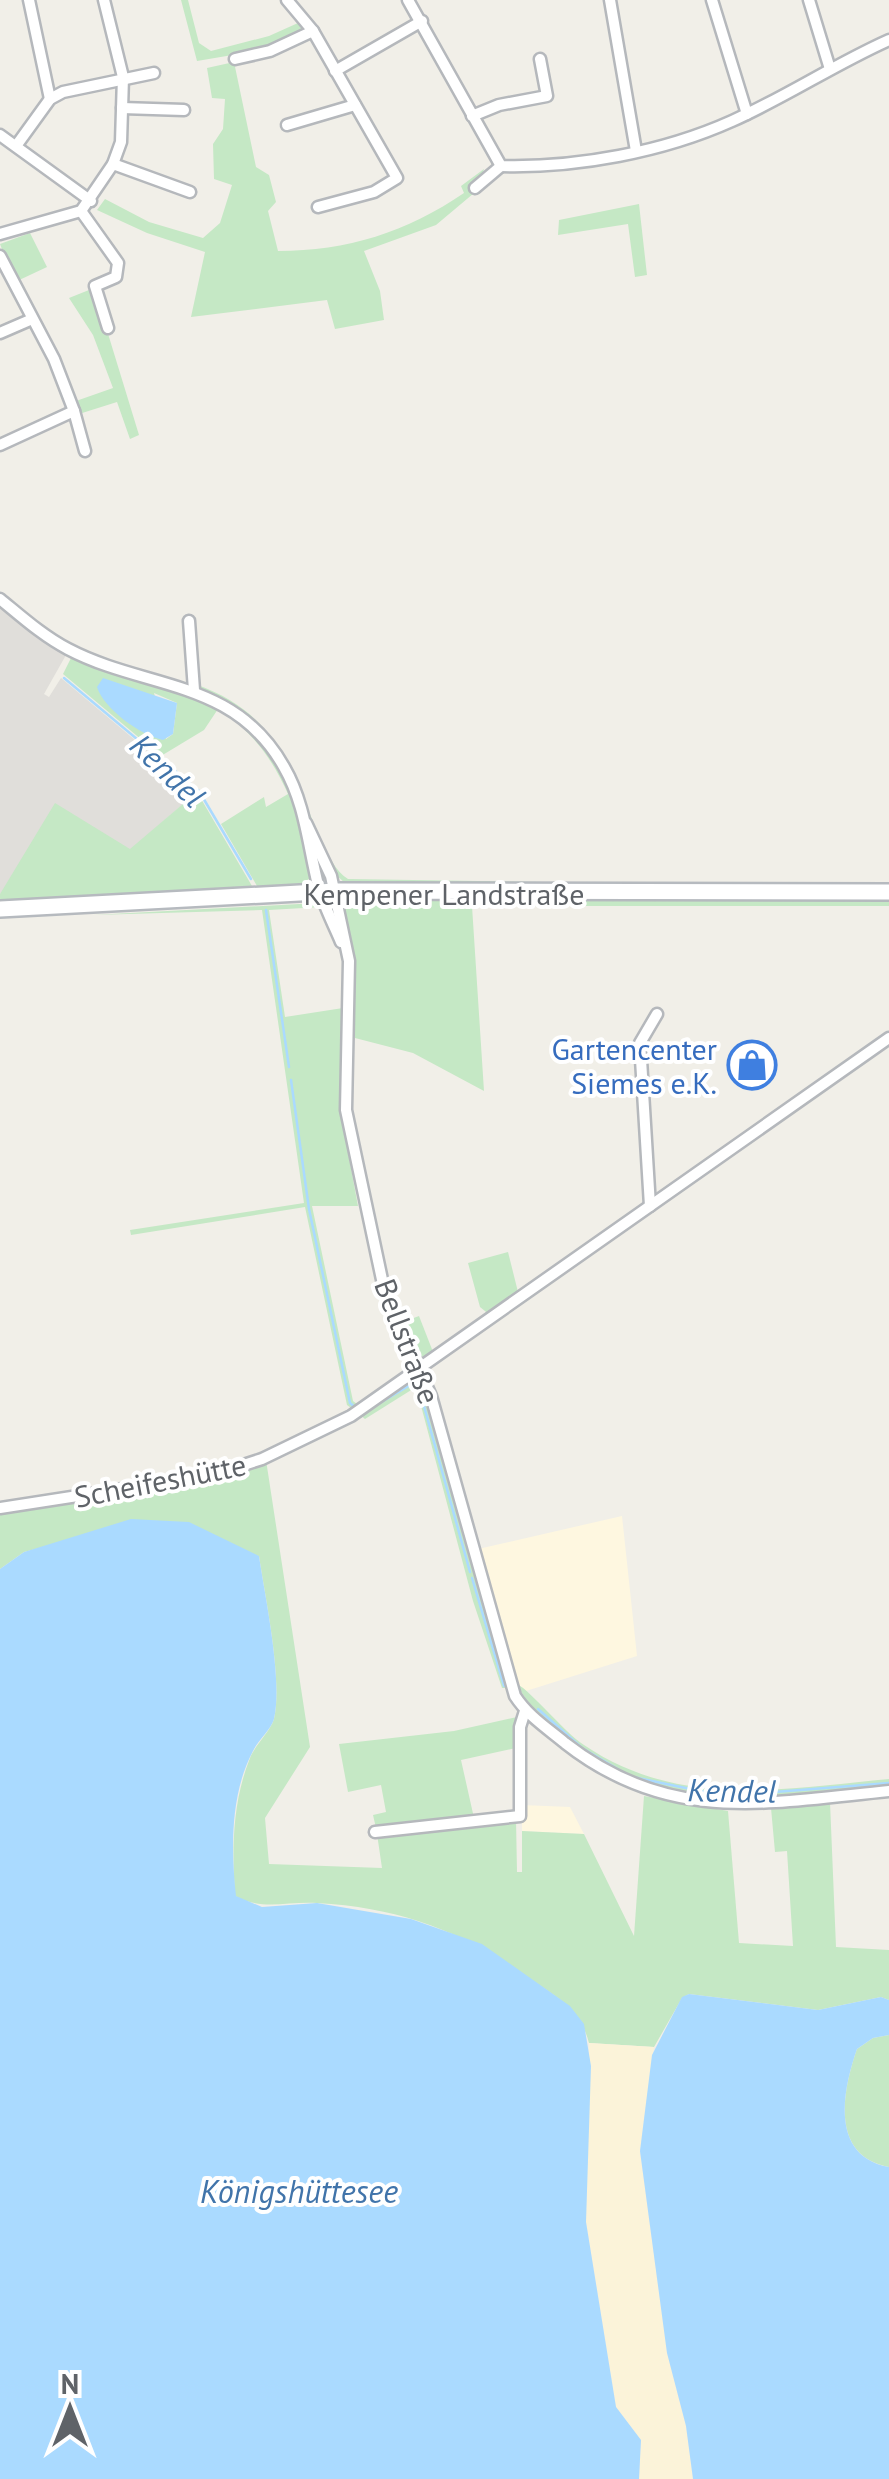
<svg xmlns="http://www.w3.org/2000/svg" width="889" height="2479" font-family="'PT Sans',sans-serif">
	<style>
		.commercial { fill: #fef7e0 }
		.industrial { fill: #e0deda }
		.green { fill: #c5e8c5; fill-rule: evenodd }
		.sand { fill: #fbf3d9 }
		.water { fill: #aadaff }
		.lines { fill: none; stroke-linecap: round; stroke-linejoin: round }
		.stream { stroke: #aadaff; stroke-width: 2.5 }
		.street-casing { stroke: #b5b8bc; stroke-width: 15 }
		.secondary-casing { stroke: #b6babf; stroke-width: 20 }
		.street { stroke: #fff; stroke-width: 10 }
		.secondary { stroke: #fff; stroke-width: 15 }
		.labels { text-anchor: middle; dominant-baseline: central; stroke-width: 8; stroke-linejoin: round; paint-order: stroke }
		.street-label { font-size: 30px; fill: #5f6368; stroke: #fff }
		.shop-label { font-size: 30px; fill: #366cbe; stroke: #fff; text-anchor: end }
		.water-label { font-size: 32px; font-style: italic; fill: #4174aa; stroke: #fff }
	</style>
	<rect width="100%" height="100%" fill="#f1efe8"/>
	<g class="commercial">
		<path d="M622,1516L637,1656L526,1691L517,1684L478,1549Z"/>
		<path d="M522,1805L570,1807L584,1834L522,1831Z"/>
	</g>
	<path class="industrial" d="M0,607L66,655L44,694L49,697L61,678L197,792L130,850L0,894Z"/>
	<g class="green">
		<path d="M181,0H188L199,43L211,51L269,36L298,23L302,30L268,49L197,61Z"/>
		<path d="M234,62L256,167L269,175L276,202L268,211L278,251C347,251 407,232 464,193L461,186L484,169L481,179L486,183L436,225L364,251L380,291L384,320L335,329L327,300L191,317L205,252L147,233L97,210L105,199L149,222L203,238L220,223L232,185L214,179L213,144L223,129L225,99L212,98L207,68Z"/>
		<path d="M639,204L647,275L635,277L628,224L558,235L559,220Z"/>
		<path d="M30,233L47,267L15,282L0,244Z"/>
		<path d="M94,288L139,435L130,439L117,402L79,414L76,401L113,388L93,335L69,298Z"/>
		<path d="M72,656C176,690 262,698 299,816C305,837 312,855 312,877L301,884L257,886L221,824L264,797L266,807L288,794C272,758 251,730 218,709L204,730L161,756L63,674ZM154,693L177,703L173,734L166,739Z"/>
		<path d="M195,684C279,714 288,768 322,841C329,856 335,871 348,879L612,883L607,888L345,883L335,874L275,744L250,718Z"/>
		<path d="M197,792L252,886L0,905V894L55,803L130,849Z"/>
		<path d="M617,883H889V888H621Z"/>
		<path d="M355,897H889V906H472L484,1091L413,1053L355,1038V975L342,906Z"/>
		<path d="M317,903L321,907L269,910L285,1017L343,1008L339,1104L358,1206H312L353,1401L361,1407L355,1411L347,1405L305,1207L131,1235L130,1230L304,1203L262,910L93,915Z"/>
		<path d="M508,1252L519,1296L491,1316L480,1307L468,1263Z"/>
		<path d="M419,1316L435,1357L423,1362L403,1322Z"/>
		<path d="M413,1379H419L506,1688H502L473,1601L416,1387L365,1419L359,1414Z"/>
		<path d="M266,1460L310,1747L265,1818L269,1864L382,1868L377,1834L516,1819L517,1872H522V1831L584,1834L634,1936L644,1796L728,1811L739,1943L793,1946L787,1851L775,1852L771,1808L830,1802L836,1947L889,1950V2000L881,1997L818,2010L689,1994L682,1998L654,2047L589,2043C581,2012 562,2000 536,1983C466,1933 404,1908 317,1903C287,1901 262,1911 235,1896C232,1850 232,1803 250,1758C255,1745 270,1732 274,1719C283,1680 265,1597 259,1556L87,1536L24,1552L0,1569V1511Z"/>
		<path d="M517,1684C531,1691 564,1732 584,1745C678,1809 782,1789 889,1779V1786C774,1797 658,1817 563,1735C545,1719 527,1706 517,1684Z"/>
		<path d="M517,1717L516,1748L461,1760L474,1818L376,1828L373,1815L386,1812L381,1785L348,1792L339,1744L454,1731Z"/>
		<path d="M889,2035V2167C830,2156 842,2092 857,2049L873,2038Z"/>
	</g>
	<path class="sand" d="M589,2043L654,2047L640,2151L667,2352L686,2426L693,2479H639L641,2440L616,2407L586,2222Z"/>
	<g class="water">
		<path d="M103,678L177,703L173,734L163,740C140,735 104,709 97,687Z"/>
		<path d="M131,1519L189,1522L259,1556C265,1597 283,1680 274,1719C271,1730 258,1740 253,1751C230,1794 231,1850 236,1896L262,1907L317,1903L411,1919L482,1944L570,2006L584,2024L591,2066L586,2222L616,2407L641,2440L639,2479H0V1569L24,1552Z"/>
		<path d="M689,1994L818,2010L881,1997L889,2000V2035L873,2038L857,2049C842,2092 830,2156 889,2167V2479H693L686,2426L667,2353L640,2151L652,2055L682,1997Z"/>
	</g>
	<g class="lines">
		<g class="stream">
			<path d="M64,678L199,791L251,879"/>
			<path d="M266,910L289,1067"/>
			<path d="M291,1080L309,1209L350,1403L356,1408"/>
			<path d="M363,1413L417,1381L470,1572"/>
			<path d="M472,1578L504,1686"/>
			<path d="M538,1709L582,1748L626,1774"/>
			<path d="M633,1777L724,1796L889,1783"/>
		</g>
		<g class="street-casing">
			<g id="street">
				<path d="M29,0L50,99"/>
				<path d="M287,0L313,31L397,178L374,192L318,207"/>
				<path d="M408,0L501,166C577,168 663,152 732,121C786,97 835,64 889,40"/>
				<path d="M610,0L636,151"/>
				<path d="M712,0L747,114"/>
				<path d="M809,0L830,69"/>
				<path d="M235,59L270,51L313,31"/>
				<path d="M335,71L422,21"/>
				<path d="M122,108L184,110"/>
				<path d="M472,116L499,105L547,96L540,59"/>
				<path d="M287,125L355,105"/>
				<path d="M0,135L91,201"/>
				<path d="M16,146L50,99L63,92L154,73"/>
				<path d="M113,164L190,192"/>
				<path d="M475,188L501,166"/>
				<path d="M81,211L118,263L116,277L95,286L108,328"/>
				<path d="M0,234L81,211L113,164L121,142L123,77L104,0"/>
				<path d="M0,256L54,359L74,411"/>
				<path d="M0,333L30,320"/>
				<path d="M0,445L74,411L85,451"/>
				<path d="M0,599C22,617 43,636 68,649C146,690 234,678 284,767C305,803 308,845 318,885C323,904 333,923 341,942"/>
				<path d="M189,621L194,690"/>
				<path d="M306,823L331,876L349,961L346,1110L384,1289L431,1396L515,1696C528,1716 547,1728 565,1743C669,1825 768,1803 889,1791"/>
				<path d="M650,1206L640,1043L657,1014"/>
				<path d="M0,1508L213,1475L262,1459L351,1416L889,1038"/>
				<path d="M375,1832L520,1816V1727L525,1711"/>
			</g>
		</g>
		<g class="secondary-casing">
			<path id="secondary" d="M0,909L336,891L889,892"/>
		</g>
		<use href="#street" class="street"/>
		<use href="#secondary" class="secondary"/>
	</g>
	<defs>
		<g id="shop-ring" transform="scale(2.5)"><circle r="9.5" fill="#fff" stroke="#3f7fe0" stroke-width="1.5"/><path d="M-5-2.5h2.3a2.7 3.5 0 0 1 5.4 0H5L5.5 6h-11ZM-1.5-2.5h3a1.5 2.3 0 0 0-3 0Z" fill="#3f7fe0"/></g>
	</defs>
	<g fill-rule="evenodd">
		<use href="#shop-ring" x="752" y="1065"/>
	</g>
	<g class="labels">
		<g class="street-label">
			<text x="444" y="893">Kempener Landstraße</text>
			<text transform="translate(408 1341) rotate(69)">Bellstraße</text>
			<text transform="translate(160 1480) rotate(-11)">Scheifeshütte</text>
		</g>
		<g class="shop-label">
			<text x="717" y="1048">Gartencenter<tspan x="717" dy="34">Siemes e.K.</tspan></text>
		</g>
		<g class="water-label">
			<text transform="translate(168 770) rotate(44)">Kendel</text>
			<text transform="translate(732 1790) rotate(1)">Kendel</text>
			<text x="299" y="2191">Königshüttesee</text>
		</g>
	</g>
	<g transform="translate(70 2409)" stroke="#ffffff" stroke-width="8" paint-order="stroke">
	<path d="M0-8L18 38L0 25L-18 38Z" fill="#5f6368"/>
	<text y="-15" font-size="28" font-weight="bold" text-anchor="middle" fill="#5f6368">N</text>
	</g>
</svg>
